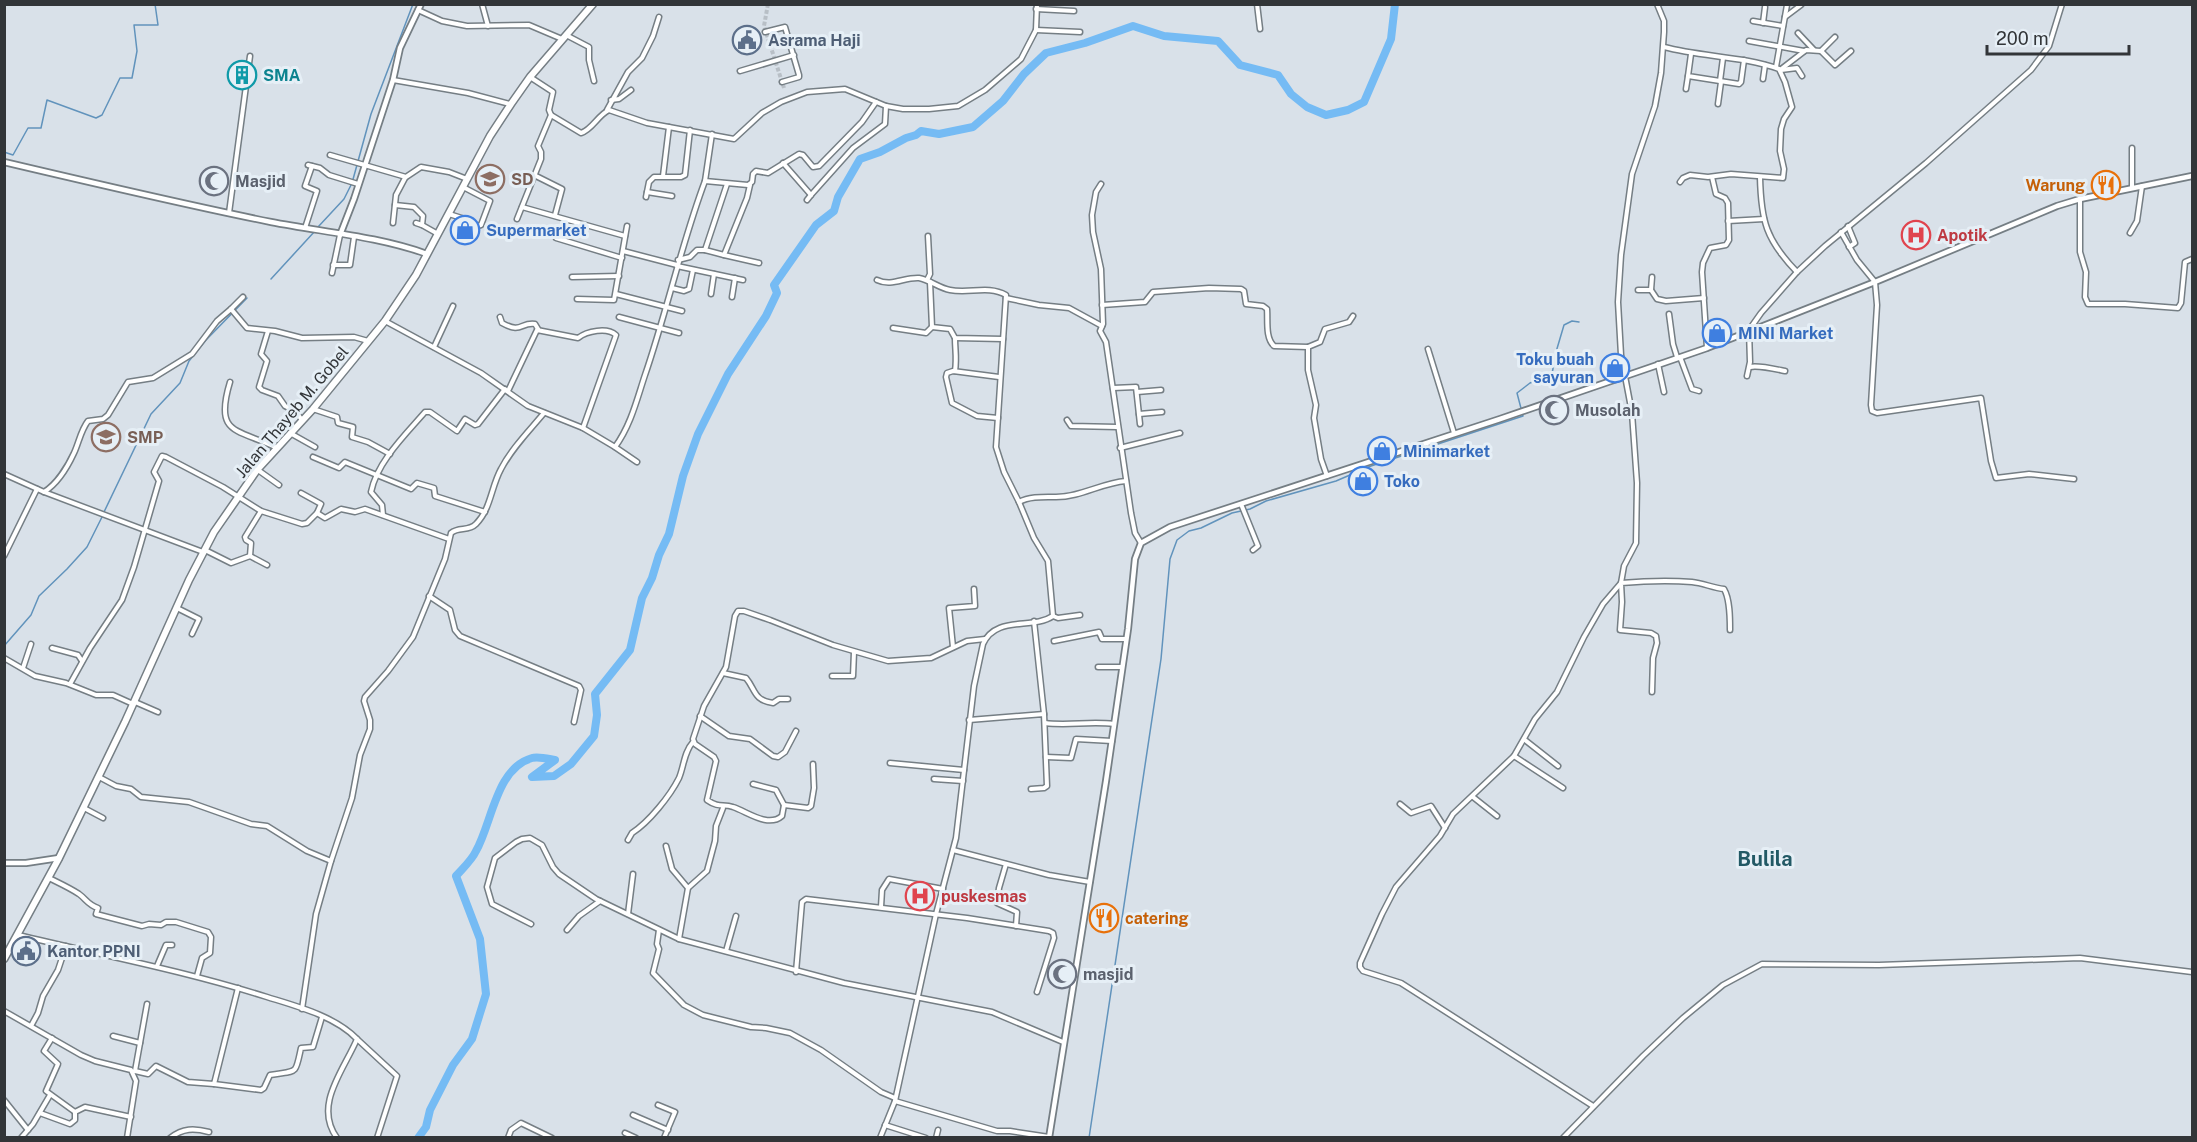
<svg xmlns="http://www.w3.org/2000/svg" width="2197" height="1142" font-family="'Public Sans',sans-serif">
	<style>
		.lines { fill: none; stroke-linecap: round; stroke-linejoin: round }
		.stream { stroke: #6193bc; stroke-width: 1.5 }
		.river { stroke: #75bbf4; stroke-width: 8 }
		.minor-tunnel { stroke: #b8bfc6; stroke-width: 4; stroke-dasharray: 4 2; stroke-linecap: butt }
		.minor-casing { stroke: #757e84; stroke-width: 7 }
		.tertiary-casing { stroke: #757e84; stroke-width: 8 }
		.primary-casing { stroke: #757e84; stroke-width: 9 }
		.minor { stroke: #fff; stroke-width: 4 }
		.tertiary { stroke: #fff; stroke-width: 4.5 }
		.primary { stroke: #fff; stroke-width: 6 }
		.labels { text-anchor: middle; dominant-baseline: central; stroke-width: 6; stroke-linejoin: round; paint-order: stroke }
		.service-label { font-size: 16px; font-weight: bold; fill: #4e5e75; stroke: #e6eff6; text-anchor: start }
		.culture-label { font-size: 16px; font-weight: bold; fill: #0d838f; stroke: #e6eff6; text-anchor: start }
		.education-label { font-size: 16px; font-weight: bold; fill: #785e54; stroke: #e6eff6; text-anchor: start }
		.worship-label { font-size: 16px; font-weight: bold; fill: #5b616d; stroke: #e6eff6; text-anchor: start }
		.food-label { font-size: 16px; font-weight: bold; fill: #c56008; stroke: #e6eff6; text-anchor: end }
		.shop-label { font-size: 16px; font-weight: bold; fill: #366cbe; stroke: #e6eff6; text-anchor: start }
		.health-label { font-size: 16px; font-weight: bold; fill: #be3a42; stroke: #e6eff6; text-anchor: start }
		.street-label { font-size: 16px; fill: #323538; stroke: #e6eff6 }
		.quarter-label { font-size: 20px; font-weight: bold; fill: #225965; stroke: #e6eff6 }
	</style>
	<rect width="100%" height="100%" fill="#d9e1e9"/>
	<g class="lines">
		<g class="stream">
			<path d="M4,152L13,155L28,128H41L47,100L96,118L102,115L120,78H132L137,51L134,25H158L155,4"/>
			<path d="M318,227L344,199L352,183L371,114L413,4"/>
			<path d="M271,279L315,231"/>
			<path d="M104,512L151,414L180,383L189,361L206,340L247,298"/>
			<path d="M4,646L31,615L39,596L67,569L87,547L102,517"/>
			<path d="M1089,1138L1161,659L1170,559L1177,540L1189,531L1201,528L1232,513L1250,509L1266,501L1336,481L1371,466L1523,416L1517,393L1530,383L1552,374L1556,352L1564,325L1572,321L1579,322"/>
		</g>
		<path class="river" d="M418,1138L426,1127L430,1110L453,1065L472,1039L486,994L480,939L456,876C463,868 472,860 476,851C492,823 496,768 532,758C538,756 549,759 555,760L532,777L554,776L571,764L594,736L597,715L595,694L630,650L642,598L652,578L659,555L669,534L683,476L698,434L728,374L766,316L777,293L774,285L816,225L834,211L838,197L860,159L880,152L906,138L916,135L921,131L939,134L973,127L1003,101L1024,74L1046,53L1085,43L1133,26L1164,36L1218,41L1240,65L1278,75L1291,94L1307,107L1326,115L1348,110L1364,102L1391,39L1395,4"/>
		<path class="minor-tunnel" d="M768,4L764,26L784,88"/>
		<g class="minor-casing">
			<g id="minor">
				<path d="M482,4L488,26"/>
				<path d="M1257,4L1260,29"/>
				<path d="M1036,9L1074,11"/>
				<path d="M418,10L442,21L467,26L529,25L562,39"/>
				<path d="M1785,17L1801,5"/>
				<path d="M1753,21L1783,26"/>
				<path d="M1763,23L1765,7"/>
				<path d="M1036,30L1080,32"/>
				<path d="M765,32L785,27L799,75V77L782,82"/>
				<path d="M1798,33L1814,50"/>
				<path d="M566,35L589,47V60L594,81"/>
				<path d="M1749,41L1804,51"/>
				<path d="M1664,47C1702,57 1742,56 1779,69L1785,82L1792,107L1784,119L1781,129L1780,151L1784,169L1783,178L1731,174L1708,177L1690,175L1683,178L1680,182"/>
				<path d="M1821,51L1835,37"/>
				<path d="M1691,54L1688,76L1739,84L1741,82L1744,60"/>
				<path d="M1776,67L1787,5"/>
				<path d="M1780,70L1806,50L1821,51L1835,65L1851,51"/>
				<path d="M1781,70L1797,68L1802,76"/>
				<path d="M740,71L794,55"/>
				<path d="M530,77L553,92L549,110L551,115"/>
				<path d="M1763,79L1765,65"/>
				<path d="M393,80L468,93L510,104"/>
				<path d="M1720,81L1723,58"/>
				<path d="M1686,89L1688,76"/>
				<path d="M611,100L619,99L631,90"/>
				<path d="M1718,104L1721,82"/>
				<path d="M607,110L628,72L642,58L653,36L659,17"/>
				<path d="M330,155L406,177L421,167L449,172L467,179"/>
				<path d="M783,163L811,195L853,148L885,124L886,106"/>
				<path d="M308,165L320,168L329,175L358,184"/>
				<path d="M534,175L562,189L555,215"/>
				<path d="M663,176L669,127"/>
				<path d="M1760,177C1761,221 1766,240 1797,272"/>
				<path d="M705,181L712,134"/>
				<path d="M1101,184L1096,192L1092,215L1093,232L1101,269L1103,324L1100,331L1106,342L1131,513L1135,533L1141,543"/>
				<path d="M750,185L747,198L724,255L759,263"/>
				<path d="M2132,188V148"/>
				<path d="M647,192L672,196"/>
				<path d="M646,197L649,182L654,177H681L685,175L690,130"/>
				<path d="M2080,199V252L2086,272L2085,297L2088,304H2125L2178,308L2181,303L2185,262L2192,259"/>
				<path d="M807,200L811,195"/>
				<path d="M395,205L414,207L423,216L422,225L438,234"/>
				<path d="M522,207L625,236"/>
				<path d="M229,213L250,56"/>
				<path d="M449,214L468,220L477,226L481,225L490,201L463,187"/>
				<path d="M517,219L541,159V152L538,146L551,115L581,133C592,130 598,115 609,110L647,123L734,139L762,113L781,102L807,92L845,89L886,106L903,109H929L958,106L985,90L1021,59L1036,30L1037,4"/>
				<path d="M1728,221L1764,219"/>
				<path d="M393,223L396,195L405,178"/>
				<path d="M416,223L422,225"/>
				<path d="M1848,226L1855,243L1849,247"/>
				<path d="M305,228L317,191L305,186L312,166"/>
				<path d="M1841,232L1857,260L1875,282L1877,305L1871,405L1872,411L1877,413L1981,398L1991,461L1996,478L2029,474L2074,479"/>
				<path d="M2130,233L2137,221L2142,186"/>
				<path d="M556,238L622,258"/>
				<path d="M623,251L677,265"/>
				<path d="M724,255L705,250L727,184"/>
				<path d="M678,260L690,257L697,250H705"/>
				<path d="M333,265H350L354,237"/>
				<path d="M677,266L743,280"/>
				<path d="M332,273L340,235"/>
				<path d="M572,277L619,276"/>
				<path d="M1652,277L1651,290L1657,299L1666,301L1704,298"/>
				<path d="M877,280C892,287 904,277 919,278C930,280 939,288 950,290C969,294 988,285 1006,295L996,447L1004,472L1019,502L1034,538L1048,561L1053,616"/>
				<path d="M927,280L930,274L928,236"/>
				<path d="M930,282L932,327L950,329L955,338L1003,339"/>
				<path d="M672,288L684,291L689,289L693,270"/>
				<path d="M1638,290H1651"/>
				<path d="M616,294L682,311"/>
				<path d="M711,294L714,274"/>
				<path d="M732,297L735,278"/>
				<path d="M1006,298L1039,305L1069,308L1102,326"/>
				<path d="M577,299L614,300L627,226"/>
				<path d="M1102,305L1145,302L1153,292L1209,288L1241,289L1244,291L1246,304L1263,306L1267,309C1268,320 1265,338 1274,346L1308,347"/>
				<path d="M231,309L243,297"/>
				<path d="M1669,314L1673,344L1677,357"/>
				<path d="M500,317L502,323C522,334 520,322 535,324L538,329"/>
				<path d="M619,317L679,333"/>
				<path d="M385,321L481,373L528,406L583,428L615,447L637,462"/>
				<path d="M893,328L926,333L932,327"/>
				<path d="M268,331L261,354L267,361L259,387L262,390L278,396L285,406L295,411L302,420"/>
				<path d="M955,338C955,350 957,358 955,371"/>
				<path d="M434,347L453,306"/>
				<path d="M1707,348L1702,272L1703,263L1710,248L1726,245L1729,240L1728,203L1725,198L1716,194L1712,177"/>
				<path d="M1428,349L1454,433"/>
				<path d="M1680,357L1692,389L1699,391"/>
				<path d="M1658,364L1664,392"/>
				<path d="M1750,367C1758,365 1775,369 1785,371"/>
				<path d="M1747,376L1750,362L1749,330L1761,313L1797,272L1825,246L1926,163L2031,70L2049,46L2062,4"/>
				<path d="M230,382C214,435 236,428 277,448"/>
				<path d="M1113,388L1136,387L1140,424"/>
				<path d="M508,391L537,330L578,338C587,331 607,327 616,335L615,338L583,428"/>
				<path d="M1137,392L1161,390"/>
				<path d="M313,409L337,417L338,423L353,427L352,437L368,442L390,454"/>
				<path d="M1139,414L1162,412"/>
				<path d="M998,418L977,416L952,403L946,377L947,373L953,371L999,377"/>
				<path d="M1067,420L1071,426L1117,427"/>
				<path d="M290,433L315,447"/>
				<path d="M615,447C631,425 637,399 645,375C667,311 681,245 705,181L748,185L752,182L753,174L756,171L768,173L799,154L803,155L813,167L819,166L862,122L876,102"/>
				<path d="M1120,448L1180,433"/>
				<path d="M313,457L339,468L345,462L411,489L417,483L434,488L435,496L485,512"/>
				<path d="M258,470L279,485"/>
				<path d="M4,474L44,492L203,552"/>
				<path d="M1327,476L1321,459L1314,418L1316,405L1308,370V347L1320,342L1325,329L1349,322L1353,316"/>
				<path d="M44,492C57,484 68,466 74,453C79,442 81,430 88,421L103,419L108,415L128,382L153,378L192,354L217,321L231,309L247,328L275,331L302,338L354,337L368,341"/>
				<path d="M301,493L321,504L317,513"/>
				<path d="M1019,502C1030,496 1044,497 1056,497C1081,497 1101,483 1126,481"/>
				<path d="M1241,504L1258,546L1253,550"/>
				<path d="M383,515L382,505L371,492C377,462 405,435 425,412H430L457,431L465,419L475,425L478,424L505,389"/>
				<path d="M205,550L231,563L250,556L251,543L246,540L245,537L261,511"/>
				<path d="M4,556L37,489"/>
				<path d="M250,556L267,565"/>
				<path d="M429,596L450,610L455,630L460,636L579,686L581,690L574,722"/>
				<path d="M177,608L199,619L192,634"/>
				<path d="M1034,621L1044,714"/>
				<path d="M1054,641L1099,632L1102,639H1126"/>
				<path d="M953,647L949,608L975,606L974,589"/>
				<path d="M52,648L78,655L82,661"/>
				<path d="M4,658L35,676L66,683L96,695H113L133,704"/>
				<path d="M1098,667H1122"/>
				<path d="M23,668L31,644"/>
				<path d="M723,673L746,678C756,690 753,700 773,703L779,699H788"/>
				<path d="M832,676H853L854,652"/>
				<path d="M70,684L90,648L122,600L134,567L159,481L154,472L162,456L166,457L223,487L261,511L302,524L307,523L317,513L325,518L341,509L355,512L365,509L449,539"/>
				<path d="M1652,692L1653,658L1657,643L1656,636L1651,633L1620,630L1622,602L1621,583C1644,581 1668,580 1692,582C1703,583 1713,588 1724,589C1730,599 1730,618 1730,630"/>
				<path d="M135,702L158,712"/>
				<path d="M700,716L729,736L750,739L773,756L778,757L785,752L796,731"/>
				<path d="M969,720L1044,714L1047,786L1044,788L1031,789"/>
				<path d="M1045,723C1068,726 1090,721 1114,724"/>
				<path d="M1525,740L1558,766"/>
				<path d="M1514,756L1563,788"/>
				<path d="M1046,757L1071,758L1076,739L1112,741"/>
				<path d="M890,763L964,770"/>
				<path d="M813,764L814,788L811,806L808,808L784,805L782,816C768,828 748,812 733,807C723,803 720,809 707,800L716,761L714,757L695,744L693,739L704,706L726,667L735,616L738,611H744L770,620L833,645L888,661L931,658L967,641L985,639"/>
				<path d="M99,777L116,786L131,789L141,797L189,802L251,824L267,826L307,851L331,861L352,798L360,755L370,729V720L364,701L365,697L388,671L413,637L445,559L451,533C459,526 468,532 476,524C491,509 491,487 501,469C512,448 529,431 544,413"/>
				<path d="M934,779L963,781"/>
				<path d="M753,784L776,790L784,805"/>
				<path d="M1473,797L1497,816"/>
				<path d="M1400,804L1411,813L1431,806L1445,828"/>
				<path d="M84,808L103,818"/>
				<path d="M628,840L632,833C649,822 670,796 679,778C684,766 684,752 693,742"/>
				<path d="M666,846L672,869L688,888"/>
				<path d="M953,850L1049,875L1090,882"/>
				<path d="M1006,864L999,888L997,903L1017,912L1016,926"/>
				<path d="M49,878C59,883 70,888 79,894C86,899 88,905 98,908L96,914L142,926L149,924L161,925L166,922H176L208,932L211,937L210,953L202,958L197,976"/>
				<path d="M881,907L882,890L889,879L943,889"/>
				<path d="M628,914L633,874"/>
				<path d="M531,924L492,904L487,887L495,858L516,842L522,839L530,838L542,845L553,867L559,874L596,899L679,939L844,983L992,1012L1063,1042"/>
				<path d="M567,930L579,916L600,901"/>
				<path d="M659,930L657,944L659,949L653,973L684,1005L703,1015L751,1027L766,1028L790,1033L821,1050L881,1092L895,1098"/>
				<path d="M18,935C101,955 185,971 267,997C296,1006 335,1016 357,1039C344,1070 313,1105 337,1138"/>
				<path d="M679,939L688,888L707,871L715,841L716,826L723,808"/>
				<path d="M726,951L736,916"/>
				<path d="M157,966L166,945H172"/>
				<path d="M796,972L802,902L806,899L967,918L1049,931L1053,933L1054,938L1037,992"/>
				<path d="M302,1009L316,914L331,861"/>
				<path d="M4,1011L81,1055L95,1061L131,1070L136,1081L127,1138"/>
				<path d="M31,1026L38,1013L43,996L58,970L66,946"/>
				<path d="M113,1036L140,1043"/>
				<path d="M52,1038L44,1051L58,1064L46,1091L75,1112"/>
				<path d="M357,1039L397,1076L377,1138"/>
				<path d="M135,1071L148,1074L156,1066L188,1082L214,1084L238,988"/>
				<path d="M135,1071L147,1004"/>
				<path d="M214,1084L261,1090L264,1088L270,1075C298,1070 295,1076 301,1048L313,1047L322,1017"/>
				<path d="M4,1100L28,1130"/>
				<path d="M895,1101L997,1131H1010L1049,1137"/>
				<path d="M658,1105L675,1112L664,1138"/>
				<path d="M1593,1106L1401,983L1363,971L1360,967V963L1382,914L1396,887L1440,836L1453,814L1514,756L1535,719L1557,692L1584,637L1603,604L1621,583L1624,566L1636,543L1637,483L1632,413L1621,355L1618,302L1621,255L1632,174L1655,106L1661,73L1664,32V21L1657,4"/>
				<path d="M40,1113L70,1124L75,1120V1112L85,1107L131,1117"/>
				<path d="M633,1115L668,1130"/>
				<path d="M885,1125L926,1138"/>
				<path d="M625,1133L636,1138"/>
				<path d="M21,1138L33,1124L50,1095"/>
				<path d="M170,1138C183,1128 194,1128 209,1132"/>
				<path d="M508,1138L511,1130L521,1123L552,1138"/>
				<path d="M880,1138L895,1101L936,914L956,838L974,686L983,644C996,615 1032,630 1053,616L1058,618L1080,615"/>
				<path d="M936,1138L938,1130"/>
				<path d="M1563,1138L1643,1056L1683,1018L1723,985L1762,964L1879,965L2080,958L2192,972"/>
			</g>
		</g>
		<g class="tertiary-casing">
			<g id="tertiary">
				<path d="M4,162C93,183 182,204 271,222C322,232 377,236 427,254"/>
				<path d="M340,235L354,199L393,80L400,48L421,4"/>
				<path d="M4,863H26L59,858"/>
				<path d="M1049,1138L1106,781L1128,629L1135,559L1141,543L1170,527L1500,419L1707,348L1875,282L2057,206L2080,199L2192,176"/>
			</g>
		</g>
		<g class="primary-casing">
			<path id="primary" d="M4,959L59,858L125,722L189,580L214,532L257,470L313,409L385,321L416,275L490,136L511,104L530,77L593,4"/>
		</g>
		<use href="#minor" class="minor"/>
		<use href="#tertiary" class="tertiary"/>
		<use href="#primary" class="primary"/>
	</g>
	<defs>
		<g id="civic-ring" transform="scale(1.5)"><circle r="9.5" fill="#e6eff6" stroke="#5c6f8a" stroke-width="1.5"/><path d="M-.6-6.5H3V-4.5H.6V-3L4-1V1h2V6H-6V1h2V-1L-.6-3ZM-1.2 2.5V6h2.4V2.5Z" fill="#5c6f8a"/></g>
		<g id="building-ring" transform="scale(1.5)"><circle r="9.5" fill="#e6eff6" stroke="#0f9aa8" stroke-width="1.5"/><path d="M-4-6H4V6H1V3H-1V6H-4ZM-2.5-4.3h1.7v1.8h-1.7ZM.8-4.3h1.7v1.8H.8ZM-2.5-1h1.7V.8h-1.7ZM.8-1h1.7V.8H.8Z" fill="#0f9aa8"/></g>
		<g id="university-ring" transform="scale(1.5)"><circle r="9.5" fill="#e6eff6" stroke="#8d6e63" stroke-width="1.5"/><path d="M0-5L7-2L0 1L-7-2ZM-4 1L0 2.5L4 1V4Q0 6-4 4Z" fill="#8d6e63"/></g>
		<g id="mosque-ring" transform="scale(1.5)"><circle r="9.5" fill="#e6eff6" stroke="#6b7280" stroke-width="1.5"/><path d="M3.5-4.9A6 6 0 1 0 3.5 4.9A5 5 0 1 1 3.5-4.9Z" fill="#6b7280"/></g>
		<g id="restaurant-ring" transform="scale(1.5)"><circle r="9.5" fill="#e6eff6" stroke="#e8710a" stroke-width="1.5"/><path d="M-5-6h1v4h1v-4h1v4h1v-4h1v5L-1.5 .5V6h-2V.5L-5-1ZM5-6V6H3V1.5H1.5Q1.5-4 5-6Z" fill="#e8710a"/></g>
		<g id="shop-ring" transform="scale(1.5)"><circle r="9.5" fill="#e6eff6" stroke="#3f7fe0" stroke-width="1.5"/><path d="M-5-2.5h2.3a2.7 3.5 0 0 1 5.4 0H5L5.5 6h-11ZM-1.5-2.5h3a1.5 2.3 0 0 0-3 0Z" fill="#3f7fe0"/></g>
		<g id="hospital-ring" transform="scale(1.5)"><circle r="9.5" fill="#e6eff6" stroke="#e0444e" stroke-width="1.5"/><path d="M-5-5h3v3.5h4V-5h3V5h-3V1.5h-4V5h-3Z" fill="#e0444e"/></g>
	</defs>
	<g fill-rule="evenodd">
		<use href="#civic-ring" x="747" y="40"/>
		<use href="#building-ring" x="242" y="75"/>
		<use href="#university-ring" x="490" y="179"/>
		<use href="#mosque-ring" x="214" y="181"/>
		<use href="#restaurant-ring" x="2106" y="185"/>
		<use href="#shop-ring" x="465" y="230"/>
		<use href="#hospital-ring" x="1916" y="235"/>
		<use href="#shop-ring" x="1717" y="333"/>
		<use href="#shop-ring" x="1615" y="368"/>
		<use href="#mosque-ring" x="1554" y="410"/>
		<use href="#university-ring" x="106" y="437"/>
		<use href="#shop-ring" x="1382" y="451"/>
		<use href="#shop-ring" x="1363" y="481"/>
		<use href="#hospital-ring" x="920" y="896"/>
		<use href="#restaurant-ring" x="1104" y="918"/>
		<use href="#civic-ring" x="26" y="951"/>
		<use href="#mosque-ring" x="1062" y="974"/>
	</g>
	<g class="labels">
		<g class="service-label">
			<text x="768" y="40">Asrama Haji</text>
			<text x="47" y="951">Kantor PPNI</text>
		</g>
		<g class="culture-label">
			<text x="263" y="75">SMA</text>
		</g>
		<g class="education-label">
			<text x="511" y="179">SD</text>
			<text x="127" y="437">SMP</text>
		</g>
		<g class="worship-label">
			<text x="235" y="181">Masjid</text>
			<text x="1575" y="410">Musolah</text>
			<text x="1083" y="974">masjid</text>
		</g>
		<g class="food-label">
			<text x="2085" y="185">Warung</text>
			<text x="1125" y="918" text-anchor="start">catering</text>
		</g>
		<g class="shop-label">
			<text x="486" y="230">Supermarket</text>
			<text x="1738" y="333">MINI Market</text>
			<text x="1594" y="359" text-anchor="end">Toku buah<tspan x="1594" dy="18">sayuran</tspan></text>
			<text x="1403" y="451">Minimarket</text>
			<text x="1384" y="481">Toko</text>
		</g>
		<g class="health-label">
			<text x="1937" y="235">Apotik</text>
			<text x="941" y="896">puskesmas</text>
		</g>
		<g class="street-label">
			<text transform="translate(292 412) rotate(-50)">Jalan Thayeb M. Gobel</text>
		</g>
		<g class="quarter-label">
			<text x="1765" y="859">Bulila</text>
		</g>
	</g>
	<rect width="2197" height="1142" fill="none" stroke="#323538" stroke-width="12"/>
	<path d="M1987 45v9h142v-9" fill="none" stroke="#323538" stroke-width="3"/>
	<text x="1996" y="45" font-size="18" fill="#323538" stroke="#e6eff6" stroke-width="4.5" paint-order="stroke">200 m</text>
</svg>
